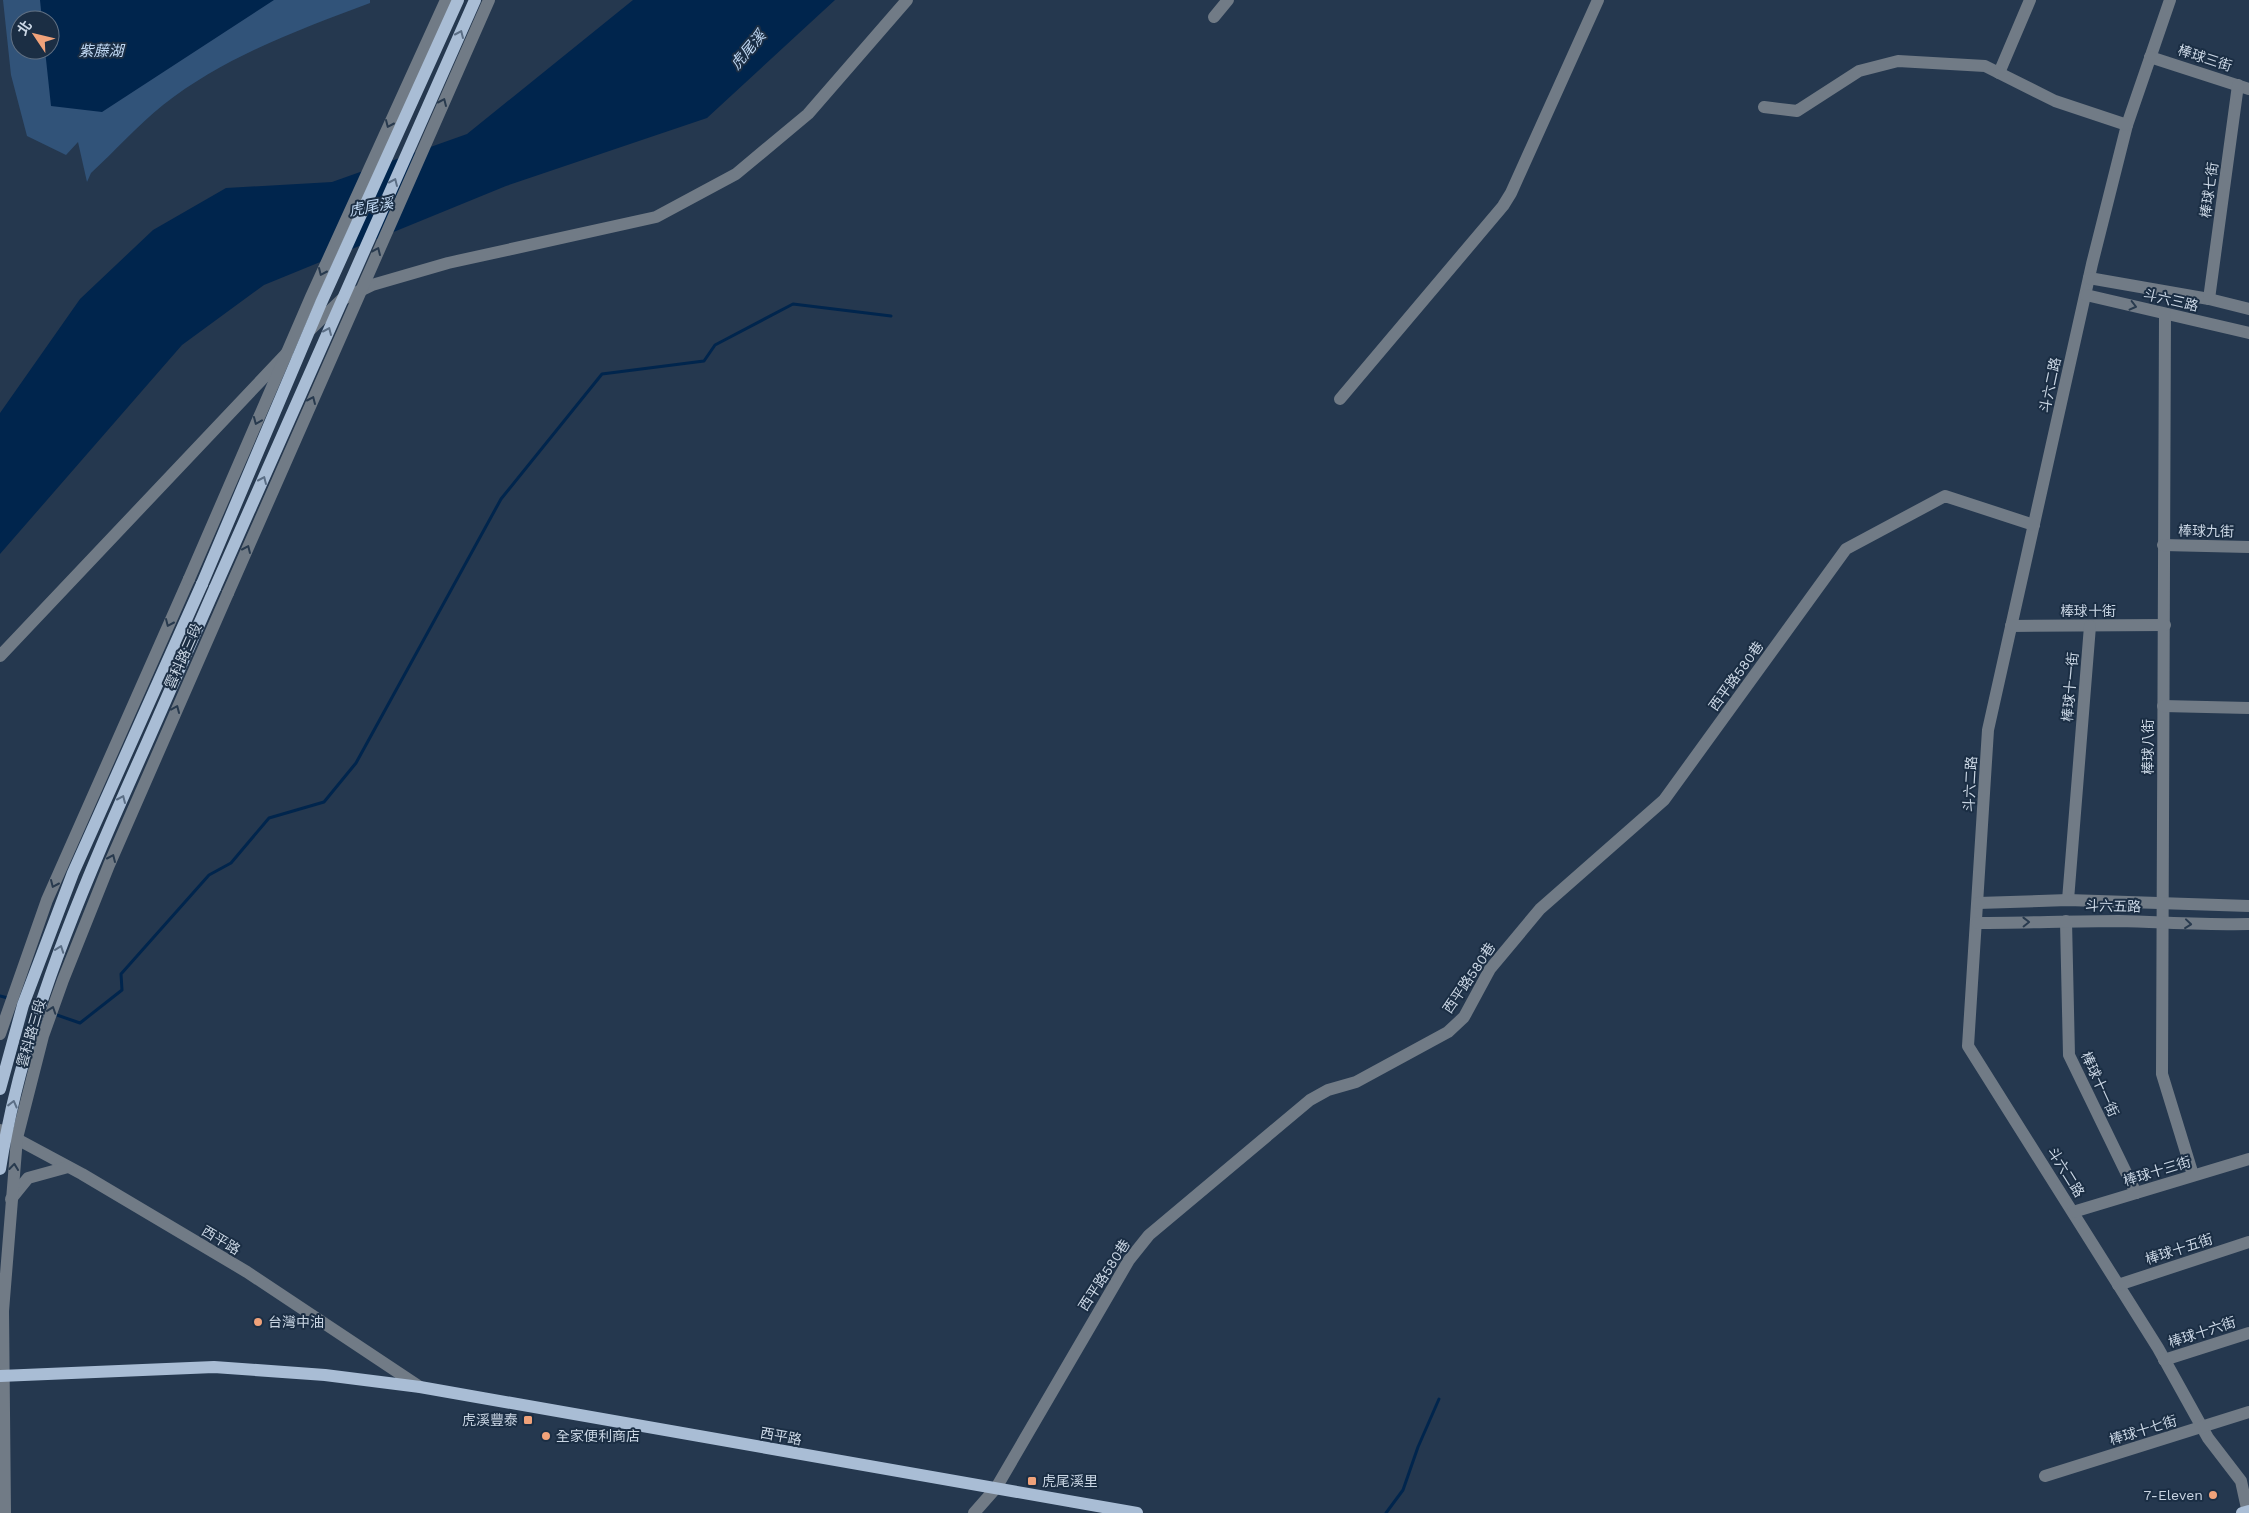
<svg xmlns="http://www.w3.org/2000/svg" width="2249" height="1513" font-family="'Work Sans','Noto Sans TC',sans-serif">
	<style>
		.green { fill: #315379; fill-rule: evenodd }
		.water { fill: #00254d }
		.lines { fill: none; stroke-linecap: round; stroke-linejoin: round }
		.stream { stroke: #00254d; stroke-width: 3 }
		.minor { stroke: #717b86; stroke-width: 12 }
		.major { stroke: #a9bdd5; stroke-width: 12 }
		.minor-bridge { stroke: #717b86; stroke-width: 12 }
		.major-bridge { stroke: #a9bdd5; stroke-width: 12 }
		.oneway { stroke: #5b6e85 }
		.oneway2 { stroke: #283a4e }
		.poi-dot { fill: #f0a27a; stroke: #1b2e44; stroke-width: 2 }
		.labels { text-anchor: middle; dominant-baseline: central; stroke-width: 4; stroke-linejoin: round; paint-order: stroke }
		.street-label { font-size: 14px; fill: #cad6e4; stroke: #1b2e44 }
		.poi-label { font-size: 14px; fill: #cad6e4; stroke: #1b2e44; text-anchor: start }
		.water-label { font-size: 15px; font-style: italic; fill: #c1d9f4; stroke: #1b2e44 }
	</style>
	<rect width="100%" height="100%" fill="#25384f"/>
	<path class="green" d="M3,0H370V3C298,30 224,57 163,105C138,125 115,151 91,173L87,182L78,142L66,155L27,136L11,75ZM20,20H50V50H20Z"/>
	<g class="water">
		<path d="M40,0H274L102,112L51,106L45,50H50V20H42Z"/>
		<path d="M633,0H835L707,118L506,186L264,285L182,345L0,554V413L80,299L153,230L226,188L332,182L467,134Z"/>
	</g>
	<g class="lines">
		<g class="stream">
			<path d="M0,996L8,998"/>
			<path d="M54,1014L80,1023L122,990L121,974L209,875L231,863L269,818L324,802L356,763L501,499L602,374L704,361L715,345L793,304L891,316"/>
			<path d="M1386,1513L1403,1490L1418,1447L1439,1399"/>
		</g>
		<g class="minor">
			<path d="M2170,0L2127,125L2092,264L1988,730L1968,1046L2158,1348L2208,1438L2241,1481L2248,1513"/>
			<path d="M1214,17L1228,0"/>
			<path d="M2150,57L2249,89"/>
			<path d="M1999,73L2030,0"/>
			<path d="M1764,107L1797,111L1859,71L1898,61L1985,66L2055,101L2127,125"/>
			<path d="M2089,278L2209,299L2249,309"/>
			<path d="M2086,295L2249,333"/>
			<path d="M2209,299L2238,85"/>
			<path d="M2165,314L2162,1074L2193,1175"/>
			<path d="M310,330L341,300L372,285L448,263L656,217L736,174L808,114L907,0"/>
			<path d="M1340,399L1503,206L1511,193L1598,0"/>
			<path d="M2163,545L2249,547"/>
			<path d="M2011,626L2165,625"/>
			<path d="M0,656L287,353"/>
			<path d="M2163,706L2249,708"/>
			<path d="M2068,900L2090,626"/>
			<path d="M1978,903L2068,900L2249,906"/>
			<path d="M2066,921L2069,1055L2136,1193"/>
			<path d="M1977,923C2024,923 2072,921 2119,921C2163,922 2205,925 2249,924"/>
			<path d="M0,1034L47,900L189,579"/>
			<path d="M0,1130L82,1174L247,1272L420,1387"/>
			<path d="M11,1199L28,1178L68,1167"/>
			<path d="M2073,1212L2249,1159"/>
			<path d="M2118,1285L2249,1242"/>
			<path d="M2164,1360L2249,1333"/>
			<path d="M2045,1476L2249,1412"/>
			<path d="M5,1513L3,1311L17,1138L43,1036L63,980L109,865L228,593"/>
			<path d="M974,1513L996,1488L1129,1260L1149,1235L1310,1100L1328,1090L1356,1082L1448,1032L1464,1017L1490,969L1540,909L1664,800L1846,549L1945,496L2034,525"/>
		</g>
		<g class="major">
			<path d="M0,1089L23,1005L73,873L202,584"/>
			<path d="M0,1169C21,1036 72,912 126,790C156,723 185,656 215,588"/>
			<path d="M0,1376L214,1367L325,1375L420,1387L1137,1513"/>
			<path d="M2242,1513L2249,1511"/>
		</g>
		<g class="minor-bridge">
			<path d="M189,579L311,297L446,0"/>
			<path d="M228,593L489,0"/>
		</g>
		<g class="major-bridge">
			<path d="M202,584L321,303L458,0"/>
			<path d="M215,588L475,0"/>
		</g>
	</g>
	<defs><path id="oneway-chevron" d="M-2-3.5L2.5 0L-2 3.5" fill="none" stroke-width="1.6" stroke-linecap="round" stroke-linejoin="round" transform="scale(1.25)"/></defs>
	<g class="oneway">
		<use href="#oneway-chevron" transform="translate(460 34) rotate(-66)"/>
		<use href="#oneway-chevron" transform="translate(394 182) rotate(-66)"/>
		<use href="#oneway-chevron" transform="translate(328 331) rotate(-66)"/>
		<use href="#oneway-chevron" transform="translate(263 480) rotate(-66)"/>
		<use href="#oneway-chevron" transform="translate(122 799) rotate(-66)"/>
		<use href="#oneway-chevron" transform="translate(60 949) rotate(-70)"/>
		<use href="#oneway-chevron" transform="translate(13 1104) rotate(-76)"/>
	</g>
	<g class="oneway2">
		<use href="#oneway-chevron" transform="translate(443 102) rotate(-66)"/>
		<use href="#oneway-chevron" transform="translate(389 124) rotate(114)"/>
		<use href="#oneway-chevron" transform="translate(377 251) rotate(-66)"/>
		<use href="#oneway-chevron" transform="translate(322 272) rotate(114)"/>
		<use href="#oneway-chevron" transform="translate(2133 306) rotate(14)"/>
		<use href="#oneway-chevron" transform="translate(312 400) rotate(-66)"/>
		<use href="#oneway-chevron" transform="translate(257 421) rotate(113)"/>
		<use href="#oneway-chevron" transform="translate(247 549) rotate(-66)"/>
		<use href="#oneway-chevron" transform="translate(169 623) rotate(114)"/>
		<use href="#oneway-chevron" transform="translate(176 709) rotate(-67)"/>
		<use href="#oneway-chevron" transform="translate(112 858) rotate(-66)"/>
		<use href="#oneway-chevron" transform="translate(54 884) rotate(114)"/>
		<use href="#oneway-chevron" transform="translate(2026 922) rotate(-1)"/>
		<use href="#oneway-chevron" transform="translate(2188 924) rotate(6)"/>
		<use href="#oneway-chevron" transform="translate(52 1010) rotate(-71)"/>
		<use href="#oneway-chevron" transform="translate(14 1167) rotate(-84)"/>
	</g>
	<g class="poi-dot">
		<circle cx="258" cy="1322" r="5"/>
		<rect x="523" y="1415" width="10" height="10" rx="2.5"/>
		<circle cx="546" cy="1436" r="5"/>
		<rect x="1027" y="1476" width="10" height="10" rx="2.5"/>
		<circle cx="2213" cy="1495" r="5"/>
	</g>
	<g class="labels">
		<g class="street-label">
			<text transform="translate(2205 58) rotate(18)">棒球三街</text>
			<text transform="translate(2209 190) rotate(-82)">棒球七街</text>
			<text transform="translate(2171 300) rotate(13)">斗六三路</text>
			<text transform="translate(2050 385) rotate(-78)">斗六二路</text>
			<text transform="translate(2206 531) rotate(1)">棒球九街</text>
			<text x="2088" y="611">棒球十街</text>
			<text transform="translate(183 656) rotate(-66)">雲科路三段</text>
			<text transform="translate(1736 676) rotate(-54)">西平路580巷</text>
			<text transform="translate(2070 687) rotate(-85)">棒球十一街</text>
			<text transform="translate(2148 747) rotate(-90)">棒球八街</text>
			<text transform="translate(1970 784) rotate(-87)">斗六二路</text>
			<text transform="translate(2113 906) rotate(1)">斗六五路</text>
			<text transform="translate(1469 978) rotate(-56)">西平路580巷</text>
			<text transform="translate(31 1033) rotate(-74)">雲科路三段</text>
			<text transform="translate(2100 1084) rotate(65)">棒球十一街</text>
			<text transform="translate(2157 1171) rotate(-17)">棒球十三街</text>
			<text transform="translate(2066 1172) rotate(58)">斗六二路</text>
			<text transform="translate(221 1240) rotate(31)">西平路</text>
			<text transform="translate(2179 1249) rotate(-18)">棒球十五街</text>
			<text transform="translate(1104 1275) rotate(-57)">西平路580巷</text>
			<text transform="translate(2202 1332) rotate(-18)">棒球十六街</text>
			<text transform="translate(2143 1430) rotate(-17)">棒球十七街</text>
			<text transform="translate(781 1436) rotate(10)">西平路</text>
		</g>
		<g class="poi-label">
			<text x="268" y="1322">台灣中油</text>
			<text x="518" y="1420" text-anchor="end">虎溪豐泰</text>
			<text x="556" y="1436">全家便利商店</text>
			<text x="1042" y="1481">虎尾溪里</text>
			<text x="2203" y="1495" text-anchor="end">7-Eleven</text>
		</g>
		<g class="water-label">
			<text transform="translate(748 50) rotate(-50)">虎尾溪</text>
			<text x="101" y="51">紫藤湖</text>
			<text transform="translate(371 207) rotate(-10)">虎尾溪</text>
		</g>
	</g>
	<g transform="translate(35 35) rotate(305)"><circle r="24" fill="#1b2e44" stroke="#617184"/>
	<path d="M0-4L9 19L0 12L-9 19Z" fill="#f0a27a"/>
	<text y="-8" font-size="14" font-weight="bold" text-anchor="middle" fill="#cad6e4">北</text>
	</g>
</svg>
